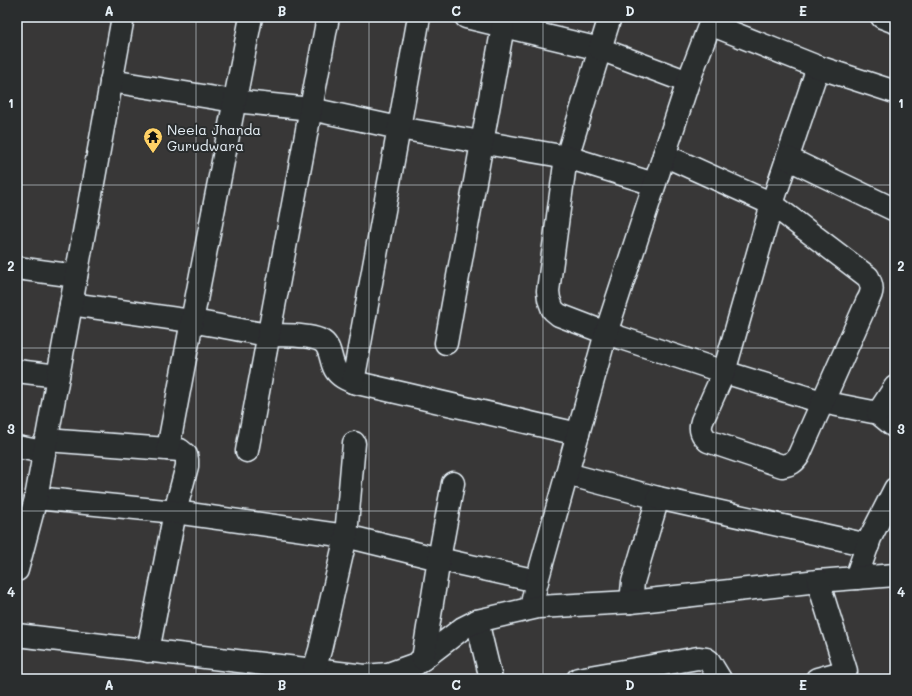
<svg xmlns="http://www.w3.org/2000/svg" width="912" height="696" font-family="Mali,sans-serif">
	<style>
		.lines { fill: none; stroke-linecap: round; stroke-linejoin: round }
		.minor-casing { stroke: #e8f1f8; stroke-width: 25 }
		.minor { stroke: #2a2d2e; stroke-width: 22 }
		.grid { fill: none; stroke: #e8f1f8; stroke-width: 1; stroke-opacity: 0.55 }
		.labels { text-anchor: middle; dominant-baseline: central; stroke-width: 4; stroke-linejoin: round; paint-order: stroke }
		.poi-label { font-size: 14px; fill: #e8f1f8; stroke: #2a2d2e; text-anchor: start }
		.neatline { fill: none; stroke: #e8f1f8; stroke-width: 1.5 }
		.grid-label { font-size: 13px; text-anchor: middle; font-weight: bold; fill: #e8f1f8 }
	</style>
	<rect width="100%" height="100%" fill="#383737"/>
	<filter id="ink" filterUnits="userSpaceOnUse"><feTurbulence type="fractalNoise" baseFrequency=".025" numOctaves="2"/><feDisplacementMap in="SourceGraphic" scale="8" xChannelSelector="R" yChannelSelector="G"/><feConvolveMatrix kernelMatrix="1 2 1 2 8 2 1 2 1" color-interpolation-filters="sRGB"/></filter>
	<g filter="url(#ink)">
		<g class="lines">
			<g class="minor-casing">
				<g id="minor">
					<path d="M466,17L600,49L565,164L548,291L549,299L553,310L559,315L606,333L724,372L822,402L878,413L895,427"/>
					<path d="M610,17L600,49L688,82"/>
					<path d="M882,17L895,22"/>
					<path d="M111,81L234,101L311,109L399,128L567,157L654,184"/>
					<path d="M664,155L772,204L868,277C873,287 873,292 867,302L799,455C794,463 791,464 782,466L708,441C702,435 699,430 702,421L724,372L772,204L818,67"/>
					<path d="M787,158L895,210"/>
					<path d="M17,268L76,276"/>
					<path d="M71,304C111,310 151,315 191,321C217,325 243,331 269,335C284,336 306,334 320,340C334,346 328,366 340,375C343,378 349,380 353,382L578,434"/>
					<path d="M446,343L503,26"/>
					<path d="M17,371L58,376"/>
					<path d="M353,382L419,17"/>
					<path d="M878,413L895,387"/>
					<path d="M46,440L180,450L186,455L187,460V466L175,512L148,651"/>
					<path d="M17,447L44,452"/>
					<path d="M168,449L192,321L251,17"/>
					<path d="M247,451L328,17"/>
					<path d="M567,474L658,498L633,582L631,602"/>
					<path d="M36,498L175,512L346,536L439,559L537,581"/>
					<path d="M658,498L868,545"/>
					<path d="M17,570L36,498L123,17"/>
					<path d="M856,578L870,538L895,489"/>
					<path d="M531,608L537,581L606,333L688,82L710,24L818,67L895,92"/>
					<path d="M477,621L491,679"/>
					<path d="M17,635L365,676L388,674L416,664L463,628L477,621L538,607L631,602L818,581L895,575"/>
					<path d="M423,659L439,559L453,483"/>
					<path d="M314,670L320,650L346,536L354,443"/>
					<path d="M578,679L698,658L706,659L709,661L720,679"/>
					<path d="M817,679L846,671L818,581"/>
				</g>
			</g>
			<use href="#minor" class="minor"/>
		</g>
	</g>
	<path class="grid" d="M196,17V679M369,17V679M543,17V679M716,17V679M17,185H895M17,348H895M17,511H895"/>
	<defs>
		<g id="temple-pin" transform="scale(1)"><path d="M0 17L-7.5 6A9.5 9.5 0 1 1 7.5 6Z" fill="#ffd166" stroke="#2a2d2e"/><path d="M0-6L5-2H3V0L6.5 2.5H4V6H1.5V3h-3V6H-4V2.5H-6.5L-3 0V-2H-5Z" fill="#111"/></g>
	</defs>
	<g fill-rule="evenodd">
		<use href="#temple-pin" x="153" y="137"/>
	</g>
	<g class="labels">
		<g class="poi-label">
			<text x="167" y="129">Neela Jhanda<tspan x="167" dy="16">Gurudwara</tspan></text>
		</g>
	</g>
	<rect width="912" height="696" fill="none" stroke="#2a2d2e" stroke-width="44"/>
	<rect x="22" y="22" width="868" height="652" class="neatline"/>
	<g class="grid-label">
		<text x="109" y="16">A</text>
		<text x="282" y="16">B</text>
		<text x="456" y="16">C</text>
		<text x="630" y="16">D</text>
		<text x="803" y="16">E</text>
		<text x="11" y="108">1</text>
		<text x="901" y="108">1</text>
		<text x="11" y="271">2</text>
		<text x="901" y="271">2</text>
		<text x="11" y="434">3</text>
		<text x="901" y="434">3</text>
		<text x="11" y="597">4</text>
		<text x="901" y="597">4</text>
		<text x="109" y="690">A</text>
		<text x="282" y="690">B</text>
		<text x="456" y="690">C</text>
		<text x="630" y="690">D</text>
		<text x="803" y="690">E</text>
	</g>
</svg>
